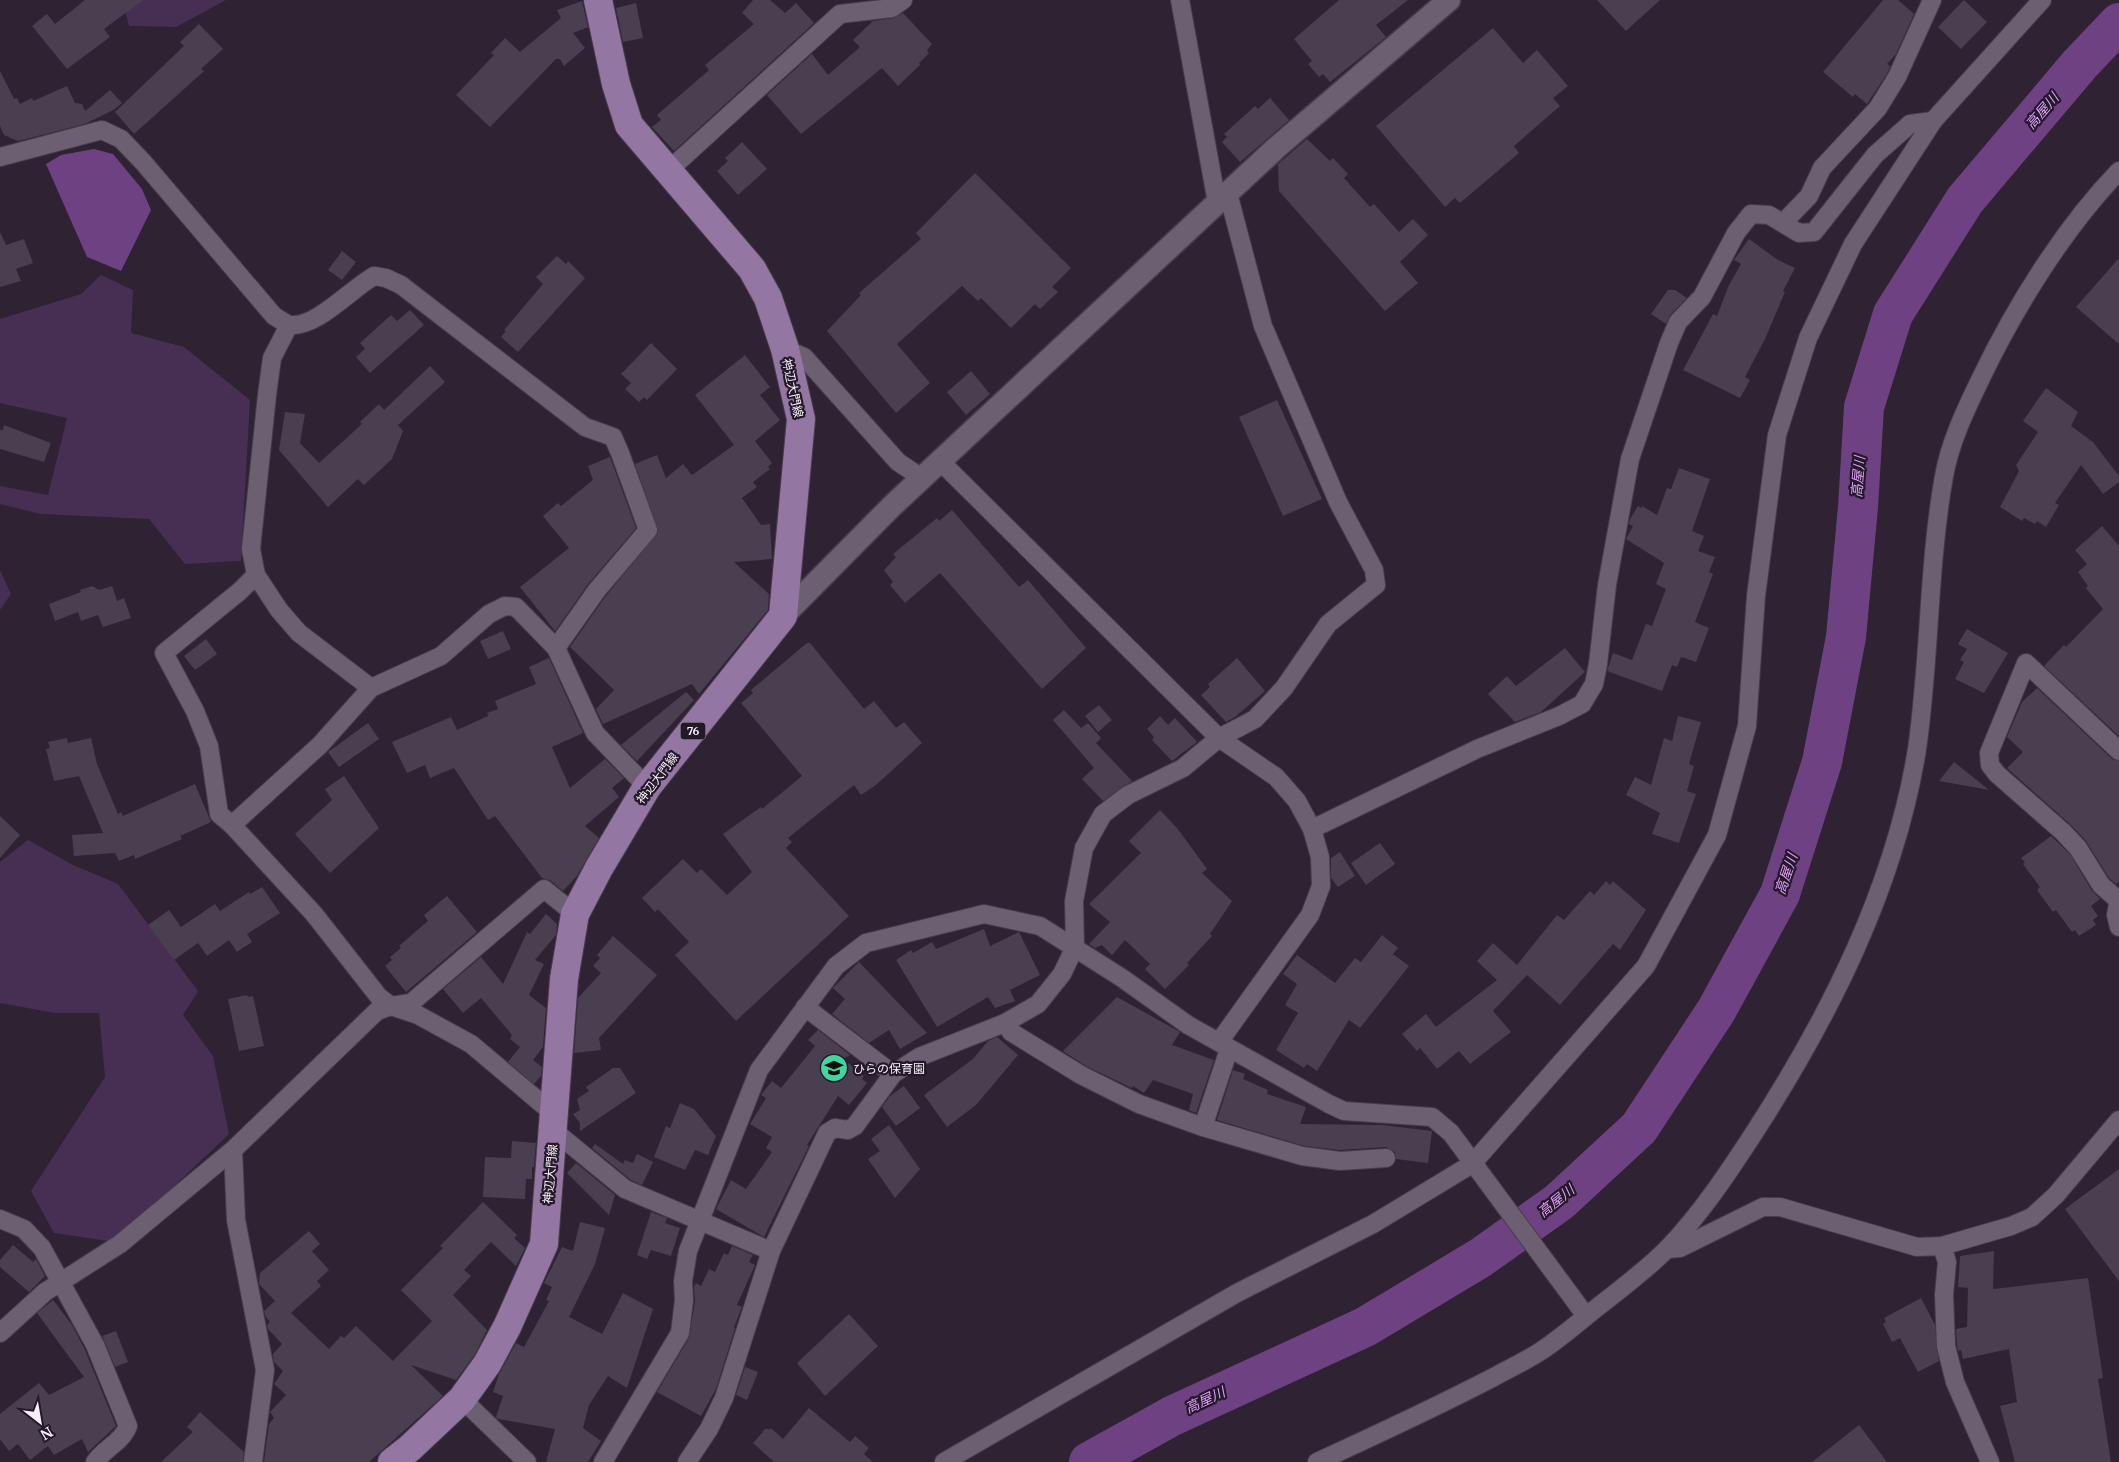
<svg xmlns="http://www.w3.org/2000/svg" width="2119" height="1462" font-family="Merriweather,'Noto Sans JP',serif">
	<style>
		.green { fill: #472f53 }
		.water { fill: #6e4182 }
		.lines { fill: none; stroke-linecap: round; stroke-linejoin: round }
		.river { stroke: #6e4182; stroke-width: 40 }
		.building { fill: #4a3e51 }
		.minor-casing { stroke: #483d4c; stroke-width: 20 }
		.tertiary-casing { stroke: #483d4c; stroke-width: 25 }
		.primary-casing { stroke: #483d4c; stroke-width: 30 }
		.minor { stroke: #6c5f72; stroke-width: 18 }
		.tertiary { stroke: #6c5f72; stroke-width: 22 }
		.primary { stroke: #9476a3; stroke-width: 28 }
		.labels { text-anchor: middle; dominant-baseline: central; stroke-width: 4.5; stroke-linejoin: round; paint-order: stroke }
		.shield { fill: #241929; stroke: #b8afbc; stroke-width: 1 }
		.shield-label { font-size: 11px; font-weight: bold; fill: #f7effb }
		.street-label { font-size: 12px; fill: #f7effb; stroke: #241929 }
		.poi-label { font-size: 12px; fill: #f7effb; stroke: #241929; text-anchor: start }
		.water-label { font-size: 14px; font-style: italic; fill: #e0a1fd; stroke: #241929 }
	</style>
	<rect width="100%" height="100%" fill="#2e2233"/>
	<g class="green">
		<path d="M122,0H226L176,27L129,26Z"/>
		<path d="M101,275L133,290L131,333L184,347L250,400L241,561L185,564L149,519L41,514L0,504V486L48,495L67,418L0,403V319L81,294Z"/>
		<path d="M0,570L11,594L0,610Z"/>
		<path d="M28,840L73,865L118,884L198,991L183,1015L213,1056L229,1134L115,1242L54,1233L31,1191L105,1077L99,1013H55L0,1003V862Z"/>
	</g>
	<path class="water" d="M94,149L113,154L142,189L151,210L121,271L87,257L46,164L61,155Z"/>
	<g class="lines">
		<path class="river" d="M1089,1462L1172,1416L1365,1327L1480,1258L1559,1202L1639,1128L1716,1011L1780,894L1822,762L1846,637L1858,507L1864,407L1893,314L1965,200L2080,64L2119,23"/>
	</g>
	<g class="building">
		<path d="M85,0H143L104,29L110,37L67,69L32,26L47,14L55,24Z"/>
		<path d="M753,0H770L785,13L796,3L814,23L674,151L652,127L661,120L657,115L709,70L705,65L754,24L742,13Z"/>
		<path d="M1339,0H1408L1376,25L1386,37L1330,82L1323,74L1319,77L1308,64L1312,61L1294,39Z"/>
		<path d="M1597,0H1660L1626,31Z"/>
		<path d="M1883,0H1898L1914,14L1896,54L1887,64L1890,66L1888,72L1867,104L1855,94L1853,97L1823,72Z"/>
		<path d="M1964,0L1987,22L1961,49L1938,27Z"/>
		<path d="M582,1L588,27L573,33L585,48L564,66L560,59H556L490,127L456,95L494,55L491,53L505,38L520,52L561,18L557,10Z"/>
		<path d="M636,3L643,38L623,42L616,8Z"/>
		<path d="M903,13L932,44L927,50L929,53L919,63L920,65L898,86L882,68L801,134L767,95L812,54L828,75L860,47L853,40L873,21L894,18Z"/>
		<path d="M199,24L223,49L201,69L204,71L134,134L115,112L184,46L180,42Z"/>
		<path d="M1493,28L1523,63L1537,50L1568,86L1553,98L1560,106L1514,146L1519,153L1460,203L1455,198L1445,207L1376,126Z"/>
		<path d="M0,71L14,99L17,98L20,104L32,98L33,101L67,86L75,103L82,104L85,111L110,90L122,103L115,109L85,124L18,141L4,135L0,126Z"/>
		<path d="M1270,98L1289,120L1240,162L1222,142L1227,137L1224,134L1255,106L1258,109Z"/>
		<path d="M1307,139L1330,161L1333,158L1348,174L1344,178L1370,207L1374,204L1399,232L1413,219L1428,235L1400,262L1418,283L1385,311L1279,191L1278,164Z"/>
		<path d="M742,142L767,169L738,195L717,171L728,161L725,158Z"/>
		<path d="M975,173L1071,268L1052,287L1058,292L1040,309L1035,304L1011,328L981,298L978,301L962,286L897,344L930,383L896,413L827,331L861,295L859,293L921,239L916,233Z"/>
		<path d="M0,232L6,245L24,239L33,263L16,269L21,281L0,287Z"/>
		<path d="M1749,239L1778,260L1795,268L1783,291L1785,292L1765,339L1745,377L1750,380L1740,398L1683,370L1713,314L1717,316L1729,285L1741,264L1734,260Z"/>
		<path d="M342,251L356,262L342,280L328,270Z"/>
		<path d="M557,256L566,264L568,261L585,278L518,352L501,337L506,331L504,330L543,284L536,277Z"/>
		<path d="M2119,258V344L2076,307Z"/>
		<path d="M1668,290H1675L1687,298L1670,315L1666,324L1651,314Z"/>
		<path d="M410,310L424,325L370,373L356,357L365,349L360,343L391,315L397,321Z"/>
		<path d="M651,343L677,369L647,400L644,397L639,402L625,389L631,383L621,374Z"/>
		<path d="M745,355L770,387L760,395L780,420L755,441L772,463L768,467L770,469L753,482L757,487L742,498L761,525L770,524L772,559L734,562L769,594L768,610L699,694L692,684L603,724L596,709L614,690L570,647L605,597L658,532L635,464L657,455L666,478L683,464L692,475L734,445L695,395Z"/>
		<path d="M430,366L445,382L398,425L403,431L392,459L364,485L358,479L328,507L279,450L285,412L305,414L300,443L319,463L362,424L360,422L379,404L384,410Z"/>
		<path d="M971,371L990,394L966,415L947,392Z"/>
		<path d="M2046,388L2078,412L2071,426L2093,442L2119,476V482L2103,494L2081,465L2055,503L2059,505L2046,527L2037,521L2035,524L2024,518L2022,521L2000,507L2019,471L2016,465L2038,432L2023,421Z"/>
		<path d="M1277,400L1322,499L1283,516L1239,417Z"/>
		<path d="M4,425L51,443L44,462L0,449V430H3Z"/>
		<path d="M610,457L636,528L589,583L555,631L520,587L569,548L543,516L558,503L561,506L593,480L588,466Z"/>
		<path d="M1679,468L1710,479L1692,531L1704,536L1698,551L1715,557L1709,572L1713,574L1695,622L1709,628L1696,662L1681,657L1677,667L1672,665L1662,691L1607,671L1613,653L1632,660L1646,624L1652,626L1666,589L1656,584L1664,563L1626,539L1633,526L1629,524L1630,519L1638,506L1641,508L1642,506L1657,515L1667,488L1671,489Z"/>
		<path d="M952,510L1019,587L1028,580L1086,648L1042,689L940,573L905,603L890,585L893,582L884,570L896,557L893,554L937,518L939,521Z"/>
		<path d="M2102,526L2119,546V736L2044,666L2064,645L2066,647L2103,609L2086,588L2088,586L2078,572L2087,564L2075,550Z"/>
		<path d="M92,586L99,590L112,586L117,601L124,598L131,618L103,627L98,615L81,621L78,612L55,621L49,604L81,592L80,590Z"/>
		<path d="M1967,629L2008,653L1984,693L1955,679L1964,662L1960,660L1967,649L1958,644Z"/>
		<path d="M503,631L511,649L488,659L480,641Z"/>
		<path d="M206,639L217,654L195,670L184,656Z"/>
		<path d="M807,643H810L864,709L874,701L896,728L904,722L922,743L876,785L861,795L854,785L788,838L792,842L786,848L849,916L736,1021L675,955L689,942L658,909L655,912L642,898L683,859L697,873L701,869L727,895L752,872L723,834L761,807L762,809L802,776L741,703L753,693L751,690Z"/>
		<path d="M1565,648L1585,672L1541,712L1515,722L1488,694L1507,676L1516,686Z"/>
		<path d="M549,658L583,733L552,747L570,788L605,759L624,778L612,788L619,797L585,826L599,838L577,876L563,891L550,880L542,878L495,816L488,820L454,768L430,778L425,765L407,773L392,742L451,717L457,730L488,716L487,713L498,709L495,701L536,684L529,667Z"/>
		<path d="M1237,658L1265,691L1235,717L1226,722L1201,695L1210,687L1208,684Z"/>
		<path d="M2037,688L2112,759L2119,761V882L2116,884L2109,878L2086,841L2071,825L2007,768L2023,752L2007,737L2022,702Z"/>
		<path d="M686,692L694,700L637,761L621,745Z"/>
		<path d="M1099,705L1112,720L1098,732L1085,716Z"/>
		<path d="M1064,710L1081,728L1088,723L1101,738L1096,743L1132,781L1103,801L1082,779L1094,768L1053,720Z"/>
		<path d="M1160,716L1168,725L1175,718L1197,742L1172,761L1152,740L1154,737L1147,729Z"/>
		<path d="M1678,716L1701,722L1689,764L1694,766L1687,791L1696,794L1679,843L1652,834L1660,813L1626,795L1635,777L1651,785L1664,738L1672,741Z"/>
		<path d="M368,723L379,739L339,767L328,752Z"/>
		<path d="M67,738L68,743L91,738L97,764L118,814L121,812L123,816L195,784L211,822L180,836L182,839L135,859L134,855L119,861L115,853L74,856L72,835L103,833L79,776L54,781L46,749L50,748L48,742Z"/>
		<path d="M1954,762L1989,790L1939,781Z"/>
		<path d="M344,776L379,828L330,873L295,834L332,800L325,789Z"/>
		<path d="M1160,810L1177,828L1207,869L1202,873L1232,901L1210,934L1212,936L1187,963L1189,965L1165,989L1145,969L1150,964L1125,940L1112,955L1102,945L1095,948L1089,944L1110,922L1089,904L1141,853L1129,841Z"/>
		<path d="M0,816L20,835L0,858Z"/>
		<path d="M2051,836L2070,854L2092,891L2100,899L2091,906L2098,916L2093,920L2096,925L2079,936L2075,930L2072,932L2056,910L2053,912L2037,890L2040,887L2023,864L2025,862L2021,858Z"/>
		<path d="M1380,843L1395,864L1366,885L1351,863Z"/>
		<path d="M1340,852L1355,876L1338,887L1331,878V858Z"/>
		<path d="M1606,881L1610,885L1613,881L1646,910L1620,950L1613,944L1560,1005L1527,975L1493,1011L1511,1032L1470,1064L1459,1051L1437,1069L1420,1048L1417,1051L1402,1034L1426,1014L1436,1027L1497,980L1477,961L1493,943L1517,965L1557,915L1564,920L1590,891L1594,895Z"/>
		<path d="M262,887L280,913L247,934L252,942L237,952L229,940L207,956L198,943L174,960L148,925L169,910L181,927L215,904L220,911L249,892L250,894Z"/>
		<path d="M447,896L477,932L406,992L385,966L392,960L390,957L401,948L399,946L428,921L424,915Z"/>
		<path d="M546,914L557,924L556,935L535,960L544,964L529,995L546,1008L543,1047L533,1060L542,1067L541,1076L534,1084L508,1062L520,1047L510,1039L512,1035L481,998L463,1013L443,989L481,957L503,984L527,932L530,934Z"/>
		<path d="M984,929L990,946L1019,932L1040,975L1010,990L1015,1001L995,1008L988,997L937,1027L896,960L911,950L913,953L932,942L936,949Z"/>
		<path d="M1382,935L1398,948L1393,954L1409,966L1360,1028L1349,1020L1317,1071L1307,1064L1304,1068L1276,1050L1298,1013L1285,1005L1297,984L1283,974L1297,955L1335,983L1355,958L1361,962Z"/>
		<path d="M613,936L657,975L599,1038L601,1050L574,1053L578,998L601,973L593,966L600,958L597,955Z"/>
		<path d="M859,962L927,1033L900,1049L889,1030L869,1043L832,1014L845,999L833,988Z"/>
		<path d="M247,995L248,997L253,996L264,1046L239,1051L228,999Z"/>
		<path d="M1117,997L1180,1032L1172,1045L1214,1060L1196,1113L1189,1110L1193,1094L1153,1080L1144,1093L1133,1086L1132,1088L1086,1066L1063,1051Z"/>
		<path d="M818,1030L850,1055L843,1059L864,1076L862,1079L867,1083L849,1105L838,1096L807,1145L809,1146L764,1237L716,1209L731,1180L746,1189L772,1152L766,1148L772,1137L750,1124L766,1098L761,1095L772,1081L781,1088L815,1046L808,1040Z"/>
		<path d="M997,1037L1018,1055L976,1105L947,1127L924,1095L973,1059L988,1041Z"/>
		<path d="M613,1068H620L636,1093L580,1131V1123L573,1114L580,1110L577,1099L589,1091L586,1087Z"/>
		<path d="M1233,1070L1245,1074L1243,1079L1268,1090L1267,1094L1306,1107L1300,1124L1383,1125L1432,1131L1428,1163L1396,1159L1395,1152L1386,1147L1340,1150L1304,1146L1217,1120Z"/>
		<path d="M904,1086L920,1108L896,1126L882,1107L890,1096Z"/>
		<path d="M680,1103L694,1109L716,1136L708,1155L695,1150L685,1170L654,1157L666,1126L670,1128Z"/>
		<path d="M889,1125L920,1169L895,1198L868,1159L880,1151L871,1139Z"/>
		<path d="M512,1141L536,1143L534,1167H532V1179H526L525,1199L483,1197L485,1157L511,1158Z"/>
		<path d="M595,1144L623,1164L625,1160L633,1163L637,1154L653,1162L642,1185L631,1180L592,1148Z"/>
		<path d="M576,1163L615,1195L609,1215L567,1173Z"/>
		<path d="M2119,1169V1281L2065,1209Z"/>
		<path d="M483,1202L517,1235L514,1238L525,1248L516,1266L491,1242L464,1270L471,1276L453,1295L487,1330L474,1356L456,1380L411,1365L443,1396L369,1462H264L269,1424L274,1418L270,1412L286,1395L274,1384L283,1371L274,1362L273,1354L282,1344L268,1329L267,1325L270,1322L266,1317L264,1311L275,1301L259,1284L260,1273L309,1231L320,1244L312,1251L329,1270L317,1281L321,1286L291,1313L329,1349L341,1336L344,1338L356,1326L393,1361L432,1321L401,1290L443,1248L440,1246Z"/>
		<path d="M651,1212L667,1218L665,1223L680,1228L671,1256L651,1250L647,1259L637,1255Z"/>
		<path d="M580,1222L605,1228L595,1264L569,1317L602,1334L623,1293L653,1309L627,1388L608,1376L589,1405L583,1428L601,1441L588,1462H546L555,1429L498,1419L496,1417L503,1396L493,1392L499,1374L516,1343L524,1347L549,1301L546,1300L552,1287L544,1283L562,1247L573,1251Z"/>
		<path d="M13,1245L33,1262L36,1259L45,1276L29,1292L0,1267V1260Z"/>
		<path d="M732,1246L753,1255L749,1262L755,1265L737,1305L742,1307L734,1327L735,1328L716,1389L701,1416L657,1392L689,1338L695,1301L694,1287L696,1283L701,1286L709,1269L715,1272L724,1253L728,1255Z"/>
		<path d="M1994,1251L1993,1289L2088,1278L2103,1378L2098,1379L2111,1462H2015L2000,1406L2017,1402L2009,1349L1963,1359L1961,1350L1958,1351L1957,1344L1956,1329L1967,1327L1968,1288L1958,1287L1960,1256Z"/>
		<path d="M1921,1298L1935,1325L1939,1361L1918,1372L1900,1338L1892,1342L1883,1324L1886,1322L1884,1318Z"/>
		<path d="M53,1300L72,1325L85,1350L116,1426L88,1452L82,1439L54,1455L48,1446L30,1460L18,1444L9,1451L0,1439V1414L39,1383L49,1395L84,1377L37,1313Z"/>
		<path d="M849,1314L878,1346L825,1396L797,1363Z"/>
		<path d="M116,1331L128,1362L115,1367L102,1336Z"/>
		<path d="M745,1367L758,1372L747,1400L736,1395Z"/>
		<path d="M809,1408L850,1442L855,1436L869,1448L864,1454L873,1462H774L753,1443L765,1429H772L783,1439Z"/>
		<path d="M200,1412L244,1452L243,1462H161L193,1432L187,1427Z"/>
		<path d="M1859,1425L1887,1462H1812Z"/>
	</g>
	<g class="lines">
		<g class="minor-casing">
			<g id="minor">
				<path d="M1180,0L1217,203"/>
				<path d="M0,157L102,130L121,139L143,162L274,316C279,319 286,324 291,325C317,327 351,289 374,276L386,278L401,285L585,427L613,437L620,453L648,530L597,590L556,648"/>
				<path d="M669,170L840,14L892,8L903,0"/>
				<path d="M1783,223L1809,196L1822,168L1878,108L1897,77L1932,0"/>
				<path d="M289,325L272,358L267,395L251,549L256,575L279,610L299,633L371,688"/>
				<path d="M785,349L804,357L898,462L922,478"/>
				<path d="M940,461L1219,738L1276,777L1297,801L1312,829L1320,857L1321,886L1310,915L1219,1042"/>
				<path d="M256,575L240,591L164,653L195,711L209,746L219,814L232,825L314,914L379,997L391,1006"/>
				<path d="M232,825L320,745L371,688L441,656L489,614L505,606L516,607L556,648L595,733L647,787"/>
				<path d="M1312,829L1477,749L1559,716L1582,704L1594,684L1598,664L1607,585L1630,459L1669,343L1678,322L1702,297L1736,233L1751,214L1769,215L1799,233L1814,232L1875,155L1910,124L1933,121"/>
				<path d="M2119,899L2116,915L2119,927"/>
				<path d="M2118,900L2101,885L2078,848L2063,832L1997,774L1990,765L1989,753L2026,663L2119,751"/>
				<path d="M805,1007L893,1074"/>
				<path d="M1005,1023L1011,1032L1081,1075L1139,1104L1203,1127L1302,1156L1340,1161L1386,1158"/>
				<path d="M554,1114L471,1044L418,1015L391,1006L411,1003L544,889L575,914"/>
				<path d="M1203,1127L1229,1049"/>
				<path d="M553,1130L625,1189L771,1251"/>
				<path d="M233,1150L236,1220L265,1370L253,1462"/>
				<path d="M0,1219L24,1229L42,1248L95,1345L128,1426C122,1442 105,1448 95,1462"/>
				<path d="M1942,1246L1947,1262L1944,1295L1946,1346L1955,1382L1990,1462"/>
				<path d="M1667,1249L1680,1248L1763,1207H1780L1917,1247L1942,1246L2011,1226L2032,1217L2056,1195L2119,1120"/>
				<path d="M0,1333L45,1292L120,1244L233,1150L377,1011L391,1006"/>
				<path d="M462,1399L527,1462"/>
				<path d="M603,1462L680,1333L684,1300L683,1281L688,1251L759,1070L836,966L866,943L984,914L1040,926L1122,978L1188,1025L1329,1104L1344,1111L1432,1117L1451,1133L1586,1316"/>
				<path d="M687,1462L709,1429L724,1398L771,1251L827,1133L835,1128L848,1130L855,1126L893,1074L919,1057L1005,1023L1038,1004L1062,974L1075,947L1074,901L1084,848L1103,814L1128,795L1183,768L1219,738L1255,719L1284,688L1328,624L1376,585L1374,570L1338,502L1263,326L1228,193"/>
				<path d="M944,1462L1237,1293L1373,1224L1472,1164L1646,966L1717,835L1747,726L1756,596L1777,435L1808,338L1853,244L1933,121L2042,0"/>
				<path d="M1317,1462C1376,1435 1434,1408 1492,1378C1508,1369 1526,1361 1541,1351C1561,1338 1580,1321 1599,1306C1622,1288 1646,1270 1667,1249C1700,1215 1728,1173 1754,1133C1829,1017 1895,887 1917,749C1930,659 1928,566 1944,476C1950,442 1966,409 1981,378C2015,307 2064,228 2119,171"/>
			</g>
		</g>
		<g class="tertiary-casing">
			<path id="tertiary" d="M783,616L892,506L1276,148L1449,0"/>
		</g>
		<g class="primary-casing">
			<path id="primary" d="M392,1462L410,1448L462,1399L487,1364L507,1327L544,1244L564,979L575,914L599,868L647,787L783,616L801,419L785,349L768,298L752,269L629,125L616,84L598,0"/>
		</g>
		<use href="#minor" class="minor"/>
		<use href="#tertiary" class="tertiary"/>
		<use href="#primary" class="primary"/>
	</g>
	<defs>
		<g id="school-disc" transform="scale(1.4375)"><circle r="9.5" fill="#44d49f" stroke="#241929"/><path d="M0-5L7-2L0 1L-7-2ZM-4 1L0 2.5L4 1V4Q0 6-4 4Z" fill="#111"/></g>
	</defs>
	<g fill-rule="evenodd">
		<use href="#school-disc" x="834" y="1068"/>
	</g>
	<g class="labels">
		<rect class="shield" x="680.5" y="722.5" width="25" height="17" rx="4"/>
		<g class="shield-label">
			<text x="693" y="731">76</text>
		</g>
		<g class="street-label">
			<text transform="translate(793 388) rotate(78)">神辺大門線</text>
			<text transform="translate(657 778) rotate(-53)">神辺大門線</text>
			<text transform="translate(550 1174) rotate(-85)">神辺大門線</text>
		</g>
		<g class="poi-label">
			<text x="853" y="1068">ひらの保育園</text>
		</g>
		<g class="water-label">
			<text transform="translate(2042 111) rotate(-49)">高屋川</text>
			<text transform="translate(1858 477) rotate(-85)">高屋川</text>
			<text transform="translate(1786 874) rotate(-71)">高屋川</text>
			<text transform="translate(1556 1201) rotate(-39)">高屋川</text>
			<text transform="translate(1205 1400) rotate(-25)">高屋川</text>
		</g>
	</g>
	<g transform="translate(40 1422) rotate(149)" stroke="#241929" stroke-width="4" paint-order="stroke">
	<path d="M0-4L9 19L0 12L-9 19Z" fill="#f7effb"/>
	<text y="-8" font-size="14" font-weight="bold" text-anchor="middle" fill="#f7effb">N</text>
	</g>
</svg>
